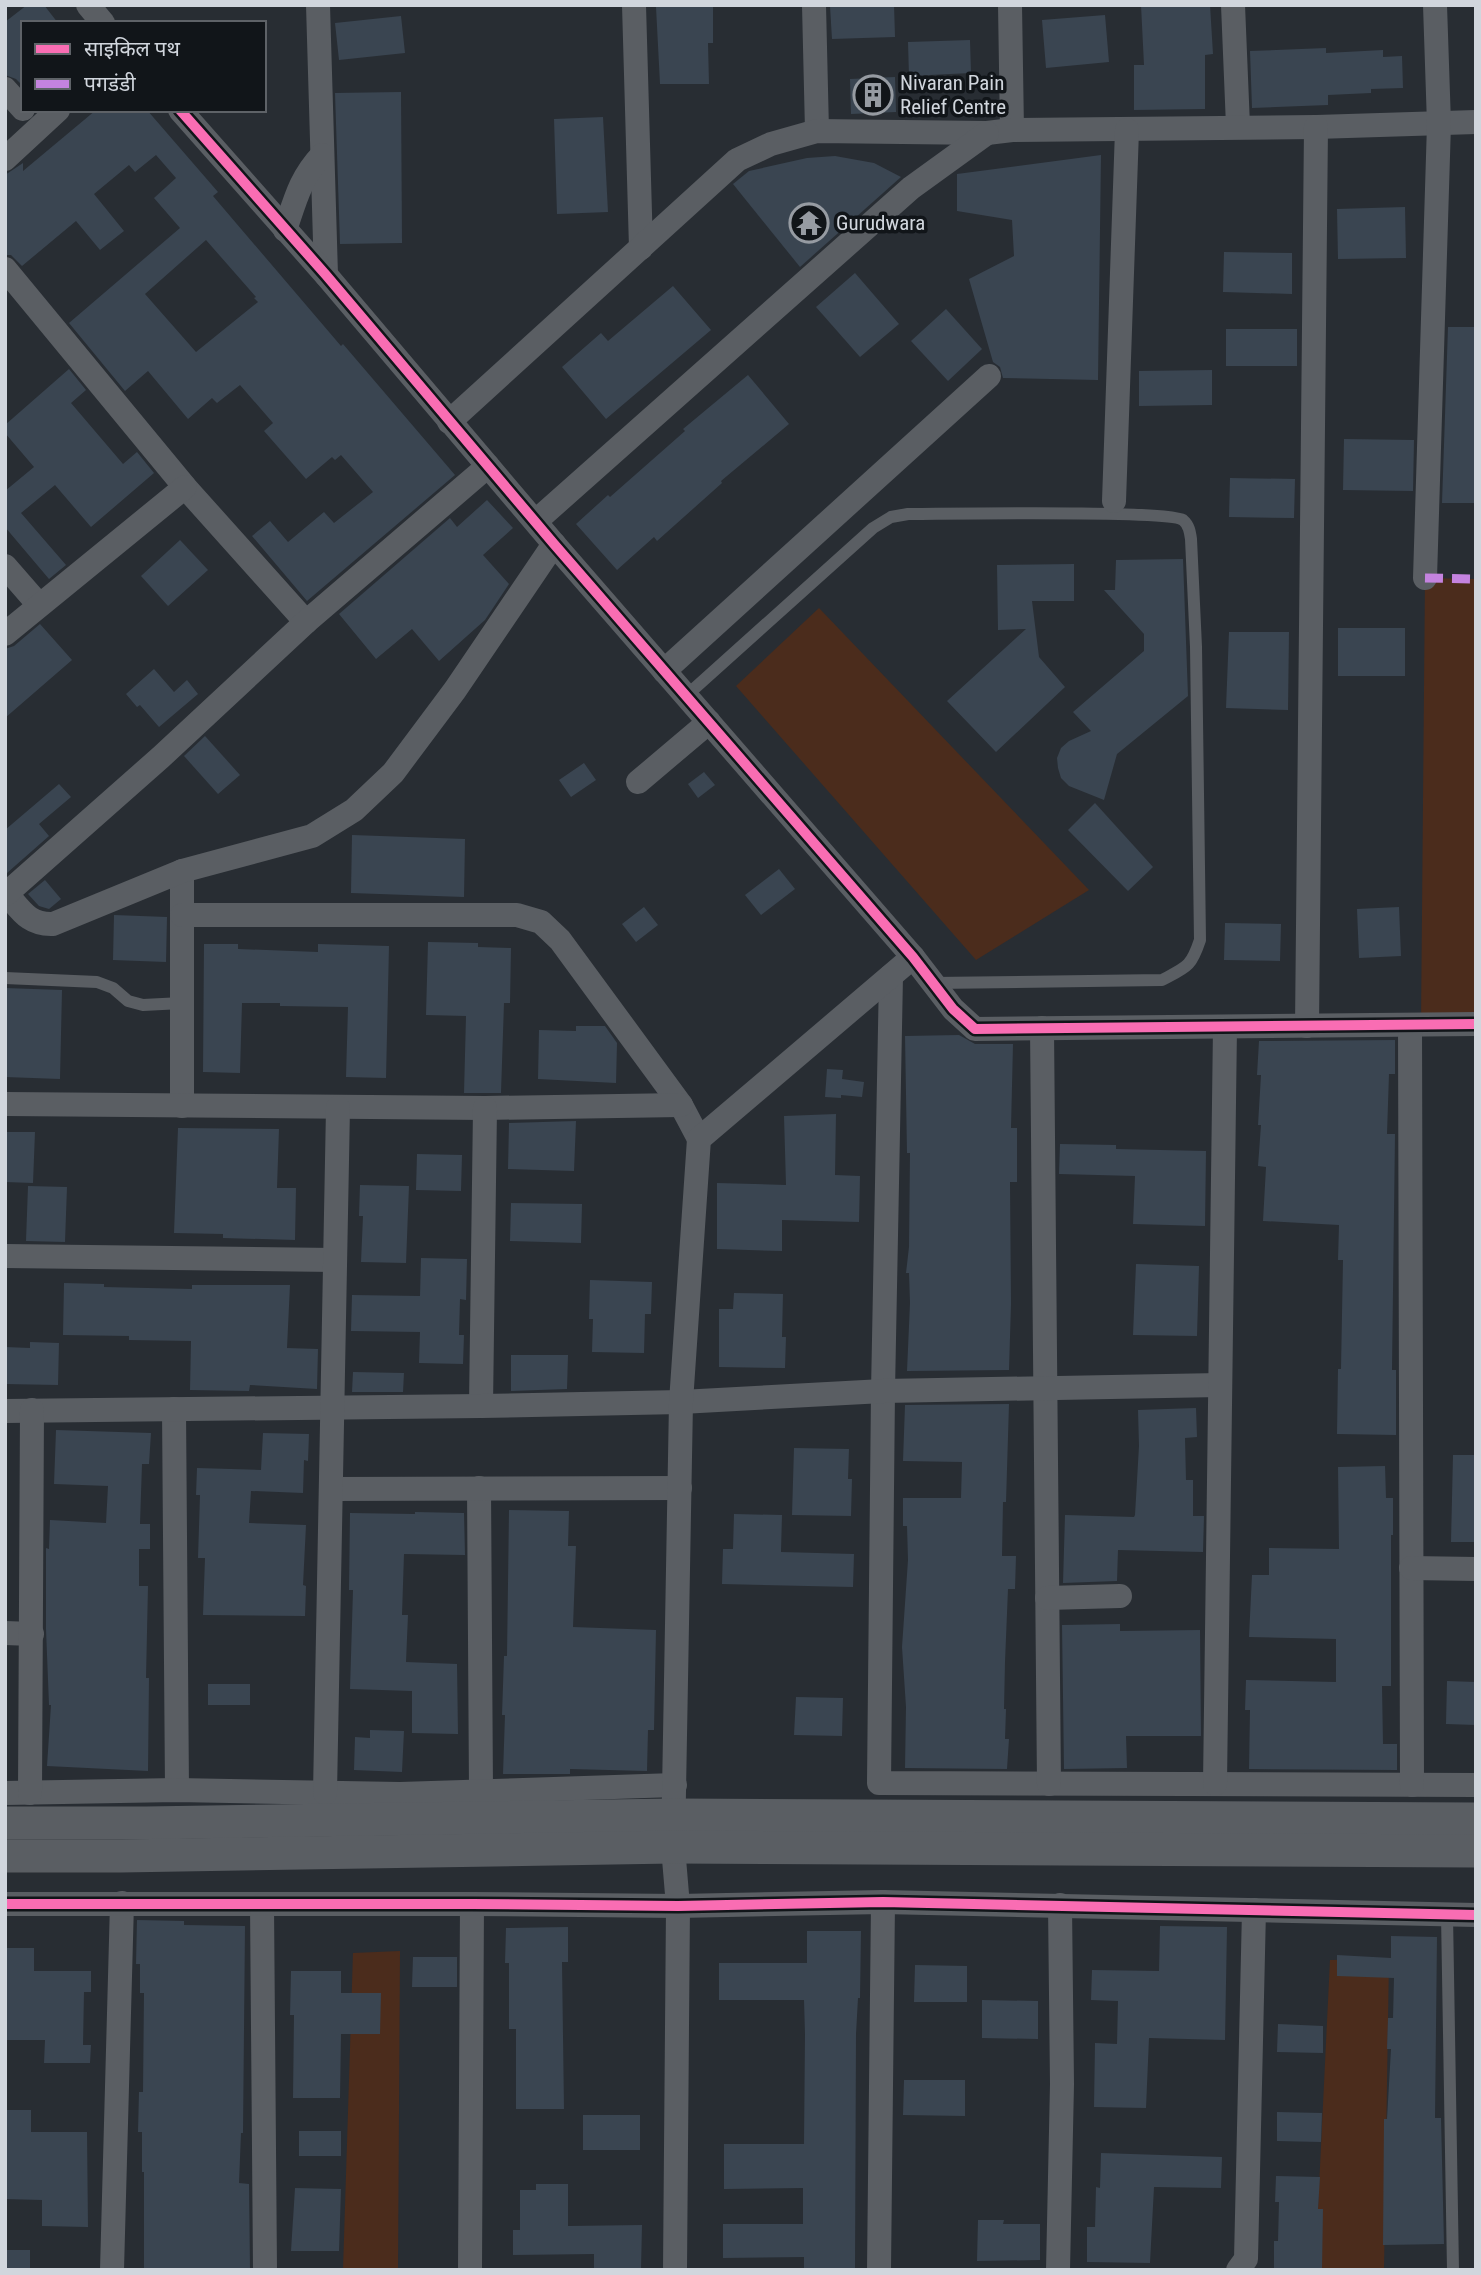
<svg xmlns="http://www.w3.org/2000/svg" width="1481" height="2275" font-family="'Roboto Condensed','Noto Sans Devanagari',sans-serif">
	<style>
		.green { fill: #4b2c1c }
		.building { fill: #3a4551; fill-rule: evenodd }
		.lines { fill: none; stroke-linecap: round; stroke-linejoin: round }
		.lane { stroke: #5a5e63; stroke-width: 12 }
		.street { stroke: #5a5e63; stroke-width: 24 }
		.secondary { stroke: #5a5e63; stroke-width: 33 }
		.quiet { stroke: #c483df; stroke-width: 9; stroke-dasharray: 18 9; stroke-linecap: butt }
		.cycleway-casing { stroke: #111519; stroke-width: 15 }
		.cycleway { stroke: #f96db3; stroke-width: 10 }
		.labels { text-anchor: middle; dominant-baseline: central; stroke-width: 7; stroke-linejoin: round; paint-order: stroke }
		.poi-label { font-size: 21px; fill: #d1d6dd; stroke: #111519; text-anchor: start }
	</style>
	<rect width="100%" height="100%" fill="#282d33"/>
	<g class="green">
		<path d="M1425,578L1476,579V1014L1421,1025Z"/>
		<path d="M819,608L1089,890L976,960L736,686Z"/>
		<path d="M400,1951L398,2270H343L353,1953Z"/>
		<path d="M1389,1959L1384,2270H1315L1330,1960Z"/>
	</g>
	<g class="building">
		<path d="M27,5H44L58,23H23V86L16,79L5,75V22Z"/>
		<path d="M894,5L895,37L832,39L830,6Z"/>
		<path d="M1141,5H1210L1213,54L1205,55V109L1134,110V65H1144Z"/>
		<path d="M713,6V43H708L709,84H660L656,7Z"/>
		<path d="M1105,15L1109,62L1046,68L1042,20Z"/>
		<path d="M401,16L405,53L339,60L335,23Z"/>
		<path d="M970,40L971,73L909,76L908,42Z"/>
		<path d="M1326,48V53L1383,50V57L1402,56L1403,88L1371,89V93L1328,95V105L1252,108L1250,51Z"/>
		<path d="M895,77L896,112L851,114L850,79Z"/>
		<path d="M401,92L402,243L340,244L335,93Z"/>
		<path d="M96,110H147L218,192L213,196L341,346L343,344L455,475L307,601L252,536L270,521L288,542L324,512L334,523L373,492L341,455L335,460L332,457L306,479L264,431L273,423L240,385L217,403L212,398L188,419L148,371L125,391L69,323L180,228L154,198L176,178L156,155L135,172L129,165L94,194L124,231L100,250L76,221L22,266L11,255H5V175L23,163V171ZM206,240L256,297L254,298L258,302L196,352L145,294Z"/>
		<path d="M603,117L608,212L557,214L554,119Z"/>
		<path d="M1101,155L1098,380L1003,378L1000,367L993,362L969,279L1014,256L1012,220L957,211V174Z"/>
		<path d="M835,156L874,163L901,177L800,267L733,184L749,171L807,158Z"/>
		<path d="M1405,207L1406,258L1338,259L1337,209Z"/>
		<path d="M1224,252L1292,253V294L1223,292Z"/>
		<path d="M855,273L899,324L860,357L816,307Z"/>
		<path d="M673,286L711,330L606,419L562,367L601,333L608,341Z"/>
		<path d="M946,309L982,349L948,381L911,341Z"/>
		<path d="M1448,327H1476V503H1442Z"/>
		<rect x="1226" y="329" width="71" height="37"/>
		<path d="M69,369L86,390L71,403L123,464L137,452L154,473L91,527L55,485L21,513L66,565L49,579L5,527V491L34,467L5,433V425Z"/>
		<path d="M1212,370V405L1139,406V371Z"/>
		<path d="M748,375L789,424L721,481L722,483L657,541L654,537L617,570L576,524L608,495L610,497L685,431L683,429Z"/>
		<path d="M1344,439L1414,440L1413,491L1343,490Z"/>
		<path d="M1230,478L1295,479L1294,518L1229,517Z"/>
		<path d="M487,500L513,528L483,555L509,584L485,620L439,661L412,629L376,659L339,614L450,518L457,527Z"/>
		<path d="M180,540L208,570L168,606L141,576Z"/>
		<path d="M1183,559L1188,696L1117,754L1104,800L1069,786L1061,778L1058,768L1057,758L1061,748L1069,741L1091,731L1073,712L1144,651V634L1104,590H1115L1116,560Z"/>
		<path d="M1074,564V601H1032L1039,657L1065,687L996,752L947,701L1026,629L998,630L997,565Z"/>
		<path d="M40,624L72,660L5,718V649L14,646Z"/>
		<rect x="1338" y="628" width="67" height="48"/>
		<path d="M1229,632H1289L1288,710L1226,708Z"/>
		<path d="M154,669L174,692L187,680L198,694L159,727L140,705L137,707L126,694Z"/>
		<path d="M205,736L240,775L218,794L184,756Z"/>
		<path d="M584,763L596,780L571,797L559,780Z"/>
		<path d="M704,772L715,785L698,798L688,784Z"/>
		<path d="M59,784L71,797L39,824L49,836L7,873L5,871V830Z"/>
		<path d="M1095,803L1153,867L1128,891L1068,830Z"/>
		<path d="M352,835L465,839L464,897L351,893Z"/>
		<path d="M779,869L795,889L761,915L745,895Z"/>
		<path d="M45,880L61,899L49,909L39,906L28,894Z"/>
		<path d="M644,907L658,925L636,942L622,924Z"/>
		<path d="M1399,907L1401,956L1359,958L1357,909Z"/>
		<path d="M114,915L167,917L166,962L113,960Z"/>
		<path d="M1225,923L1281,924L1280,961L1224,960Z"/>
		<path d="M428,942L478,943V947L511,948L510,1003H504L501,1093H464L466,1016L426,1015Z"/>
		<path d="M204,944H238V949L318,952V944L389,946L386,1078L346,1077L348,1007L280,1006V1003H242L240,1073L203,1072Z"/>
		<path d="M5,988L62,990L60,1079L5,1077Z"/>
		<path d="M576,1026H605L617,1043L616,1083L538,1079L539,1030L576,1031Z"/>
		<path d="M959,1035L975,1044H1013L1011,1128H1017V1182H1010L1011,1304L1009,1370L907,1371L910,1303L909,1273H906L909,1247L910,1153H907L905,1036Z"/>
		<path d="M1395,1040V1074H1389L1387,1134H1395L1392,1370H1396V1435L1337,1434L1338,1369H1341L1343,1260H1338L1339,1225L1263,1221L1266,1167L1258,1166L1261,1125H1258L1261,1075H1257L1259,1041Z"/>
		<path d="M827,1069L843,1070L842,1079L864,1082L862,1097L841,1095V1098L825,1097Z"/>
		<path d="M836,1114L835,1175L860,1176L859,1222L782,1220V1251L717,1249V1183L786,1185L784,1116Z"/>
		<path d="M576,1121L574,1171L508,1169L509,1123Z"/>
		<path d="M178,1128L279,1129L277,1188H296L295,1240L223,1238V1234L174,1233Z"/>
		<path d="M5,1132H35L33,1183L5,1182Z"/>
		<path d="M1060,1144L1116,1145V1149L1206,1151L1205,1226L1133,1224L1135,1176L1059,1174Z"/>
		<path d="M417,1154L462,1155L461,1191L416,1190Z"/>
		<path d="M360,1185L409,1186L406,1263L361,1262L363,1216H359Z"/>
		<path d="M28,1186L67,1187L65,1242L26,1241Z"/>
		<path d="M511,1203L582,1204L581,1243L510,1241Z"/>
		<path d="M421,1258L467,1259L466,1300L460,1299L459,1335H464L463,1364L419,1363L420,1332L351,1331L352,1295L420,1296Z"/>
		<path d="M1136,1264L1199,1266L1197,1336L1133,1335Z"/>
		<path d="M590,1280L652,1282L651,1314H645L644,1353L592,1352L593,1319H589Z"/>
		<path d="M64,1283L104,1284V1287L192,1289V1285H290L287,1348L318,1349L317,1389L250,1385L249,1391L190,1390L191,1341L129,1340V1336L63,1335Z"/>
		<path d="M734,1293L783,1294L782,1337H786L785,1368L719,1367V1309H733Z"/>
		<path d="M30,1342L59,1343L58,1385L5,1384V1347L30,1348Z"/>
		<path d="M511,1355H568L567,1389L511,1391Z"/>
		<path d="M353,1372L404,1373L403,1392H352Z"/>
		<path d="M1009,1404L1006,1502H1003L1002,1556H1016L1015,1589H1008L1005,1662L1004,1709H1006L1005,1739H1009L1007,1769L905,1768L906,1707L902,1647L908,1560L907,1526H903V1498H961L962,1462L903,1461L905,1405Z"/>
		<path d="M1196,1408L1197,1437L1185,1438L1186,1480H1193V1516H1204L1203,1552L1118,1550L1117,1581L1063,1583L1065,1515L1134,1517L1135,1515L1139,1446L1138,1410Z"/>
		<path d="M56,1430L151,1433L149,1464H142L140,1524H150V1549H139V1586H148L146,1678H149L148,1771L47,1766L51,1705H49L46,1629V1548L49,1549L50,1520L106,1523L108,1486L54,1484Z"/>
		<path d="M263,1433L309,1434L308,1461L304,1460L303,1493L251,1491L249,1523L306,1525L303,1585L306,1586L305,1616L203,1615L205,1558H198L200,1495H196L197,1468L261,1470Z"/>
		<path d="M794,1448L849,1449L848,1479H852L851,1516L792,1515Z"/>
		<path d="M1453,1455H1476V1542H1451Z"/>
		<path d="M1385,1466L1386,1498H1393V1535H1391V1686H1382L1383,1744H1397V1770L1249,1769L1250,1710H1245L1246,1680L1336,1682V1639L1249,1637L1252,1575H1269V1548L1339,1549L1338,1467Z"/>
		<path d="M509,1510L569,1511L568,1546H576L573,1627L656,1630L654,1730H648L647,1771L570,1769V1774H503L505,1715H502L504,1656H507Z"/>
		<path d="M415,1512L464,1513L465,1555L404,1554L402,1615H408L406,1662L457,1664L458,1734L412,1733V1691L350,1689L353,1590H349L350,1513L415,1514Z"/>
		<path d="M734,1514L782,1515L781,1552L854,1554L853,1587L722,1584L723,1549H733Z"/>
		<path d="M1120,1624V1631L1200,1630L1201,1736H1126L1127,1768L1064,1769L1062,1625Z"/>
		<path d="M1447,1681L1476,1682V1725L1446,1724Z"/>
		<rect x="208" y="1684" width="42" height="21"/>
		<path d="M796,1697L843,1698L842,1736L794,1735Z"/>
		<path d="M370,1730L404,1731L402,1772L354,1770L355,1737L370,1738Z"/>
		<path d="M137,1920L184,1921V1925L245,1926L243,2133H241L239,2183L249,2184L250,2270H144V2172H142V2132H138L139,2092H143L144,1993H140V1964H136Z"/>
		<path d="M1160,1926L1227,1927L1225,2040L1149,2038L1146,2108L1094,2107L1095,2043L1117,2044L1118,2001L1091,2000L1092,1970L1159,1971Z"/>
		<path d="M568,1927V1962H562L564,2109H516V2029H509V1963H505L506,1928Z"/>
		<path d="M807,1931H861L860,1998H858L856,2034L855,2270H804V2257L723,2258V2224H803V2188L724,2189V2144H804L805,2034L804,2000H719V1963H807Z"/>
		<path d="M1391,1936L1437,1937L1435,2118H1441L1444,2244L1383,2245L1384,2119H1387L1391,2049H1387L1388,2018H1393L1394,1978L1337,1976V1955L1391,1958Z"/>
		<path d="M5,1948H34V1971H91V1992H84L83,2045H91L90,2063H44L45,2040H5Z"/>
		<path d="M413,1957H457V1987H412Z"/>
		<path d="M915,1965L967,1966V2002H914Z"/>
		<path d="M291,1971H341V1993H381L380,2034H341L340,2098H293L294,2015H290Z"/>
		<path d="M982,2000L1038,2001V2039L982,2038Z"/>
		<path d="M1278,2024L1323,2026V2053L1277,2052Z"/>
		<path d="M904,2080H965V2116L903,2115Z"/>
		<path d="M5,2110H31V2132H87L88,2227L42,2226V2200L5,2199Z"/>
		<path d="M1277,2112L1322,2113L1321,2142L1277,2141Z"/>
		<rect x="583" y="2115" width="57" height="35"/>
		<rect x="299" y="2131" width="42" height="25"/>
		<path d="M1101,2153L1222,2157L1221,2188L1154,2187L1150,2263L1087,2262V2227H1095L1096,2187L1100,2188Z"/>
		<path d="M1276,2176L1320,2177L1318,2209H1323L1322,2269L1274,2268V2241H1278L1279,2202H1275Z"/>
		<path d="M536,2184H568V2226L642,2225L641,2270H594V2254L513,2255V2230H520V2190H536Z"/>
		<path d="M295,2188L341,2189L339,2251H291Z"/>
		<path d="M978,2220H1004L1003,2224H1040V2260L977,2261Z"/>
		<rect x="5" y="2250" width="25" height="20"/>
	</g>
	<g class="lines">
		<g class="lane">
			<path d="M686,696L873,528L891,517L908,514C943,514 1169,510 1183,520C1189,525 1190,532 1191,539L1196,647L1200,940C1191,967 1187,967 1162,980L933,983"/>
			<path d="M5,978L97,982L113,988L128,1001L143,1005L182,1003"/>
			<path d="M1447,1915L1453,2270"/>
		</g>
		<g class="street">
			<path d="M88,5L103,23"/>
			<path d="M318,5L326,275"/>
			<path d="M634,5L641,248"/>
			<path d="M814,5L817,131"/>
			<path d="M1010,5L1012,130"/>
			<path d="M1233,5L1238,126"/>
			<path d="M5,89L23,109"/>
			<path d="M180,110L326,275L554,544L913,957L953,1009L975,1029L1476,1024"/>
			<path d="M5,159L58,110"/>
			<path d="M285,230C295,201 300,178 322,155"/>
			<path d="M5,269L185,487L306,622"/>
			<path d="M449,422L737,160L771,144L817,131L987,133L1012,130L1316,127L1476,122"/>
			<path d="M1114,501L1127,130"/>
			<path d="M536,521L911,188L987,133"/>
			<path d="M5,566L39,605"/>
			<path d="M1425,578L1439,124L1435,5"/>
			<path d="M5,634L185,487"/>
			<path d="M664,671L989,376"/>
			<path d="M638,782L709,722"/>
			<path d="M182,871V1106"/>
			<path d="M5,892C21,910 28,925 53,924L182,871L312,836L354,810L393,773L455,690L554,544"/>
			<path d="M6,894L161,757L306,622L488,466"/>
			<path d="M182,915H517L541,922L560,940L681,1105L699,1139"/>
			<path d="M891,976L883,1391L879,1783L1476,1785"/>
			<path d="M1410,1025L1412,1785"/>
			<path d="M1307,1026L1316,127"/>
			<path d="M1042,1028L1049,1784"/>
			<path d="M5,1104L485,1108L681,1105"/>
			<path d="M5,1256L335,1260"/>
			<path d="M481,1406L485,1108"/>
			<path d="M174,1409L177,1790"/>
			<path d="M5,1411L481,1406L681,1402L883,1391L1220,1385"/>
			<path d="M479,1488L481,1790"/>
			<path d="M331,1489L680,1488"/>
			<path d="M1411,1568L1476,1569"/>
			<path d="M1047,1598L1120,1596"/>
			<path d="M5,1633L32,1634"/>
			<path d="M1215,1784L1225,1027"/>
			<path d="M5,1793L177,1790L400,1794L675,1785"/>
			<path d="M30,1793L32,1410"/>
			<path d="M325,1793L338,1108"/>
			<path d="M5,1904H472L678,1906L883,1902L1476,1915"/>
			<path d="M262,1905L265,2270"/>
			<path d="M112,2270L122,1903"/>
			<path d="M470,2270L472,1904"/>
			<path d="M675,2270L678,1906L673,1847L681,1402L699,1139L913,957"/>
			<path d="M879,2270L883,1902"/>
			<path d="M1058,2270L1062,2084L1060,1905"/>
			<path d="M1238,2270L1246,2259L1254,1910"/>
		</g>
		<g class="secondary">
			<path d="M5,1823H146L674,1815L1476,1819"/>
			<path d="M5,1856H121L673,1847L1476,1851"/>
		</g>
		<path class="quiet" d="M1425,578L1476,579"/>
		<g class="cycleway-casing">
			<g id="cycleway">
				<path d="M180,110L326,275L554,544L913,957L953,1009L975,1029L1476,1024"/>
				<path d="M5,1904H472L678,1906L883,1902L1476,1915"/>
			</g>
		</g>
		<use href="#cycleway" class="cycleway"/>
	</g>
	<defs>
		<g id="building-ring" transform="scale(2.0125)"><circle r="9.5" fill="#111519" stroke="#969ba2" stroke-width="1.5"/><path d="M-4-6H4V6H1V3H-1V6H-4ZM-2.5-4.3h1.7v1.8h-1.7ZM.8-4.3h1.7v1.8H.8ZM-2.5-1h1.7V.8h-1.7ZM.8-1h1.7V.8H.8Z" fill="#969ba2"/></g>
		<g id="temple-ring" transform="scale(2.0125)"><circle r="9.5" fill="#111519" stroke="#969ba2" stroke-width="1.5"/><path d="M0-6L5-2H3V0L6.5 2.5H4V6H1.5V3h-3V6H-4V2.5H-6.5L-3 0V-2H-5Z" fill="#969ba2"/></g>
	</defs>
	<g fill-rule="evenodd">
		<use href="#building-ring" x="873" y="95"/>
		<use href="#temple-ring" x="809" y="223"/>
	</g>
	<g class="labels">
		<g class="poi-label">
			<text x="900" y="83">Nivaran Pain<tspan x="900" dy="24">Relief Centre</tspan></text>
			<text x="836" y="223">Gurudwara</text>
		</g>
	</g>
	<rect width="1481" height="2275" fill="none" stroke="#d1d6dd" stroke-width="14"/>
	<rect x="21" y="21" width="245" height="91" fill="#111519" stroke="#5e6267" stroke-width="2"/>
	<rect x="35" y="44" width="35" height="10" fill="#f96db3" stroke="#5e6267" stroke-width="2"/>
	<text x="84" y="56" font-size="21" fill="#d1d6dd">साइकिल पथ</text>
	<rect x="35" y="79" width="35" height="10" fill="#c483df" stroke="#5e6267" stroke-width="2"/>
	<text x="84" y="91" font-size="21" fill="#d1d6dd">पगडंडी</text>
</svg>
